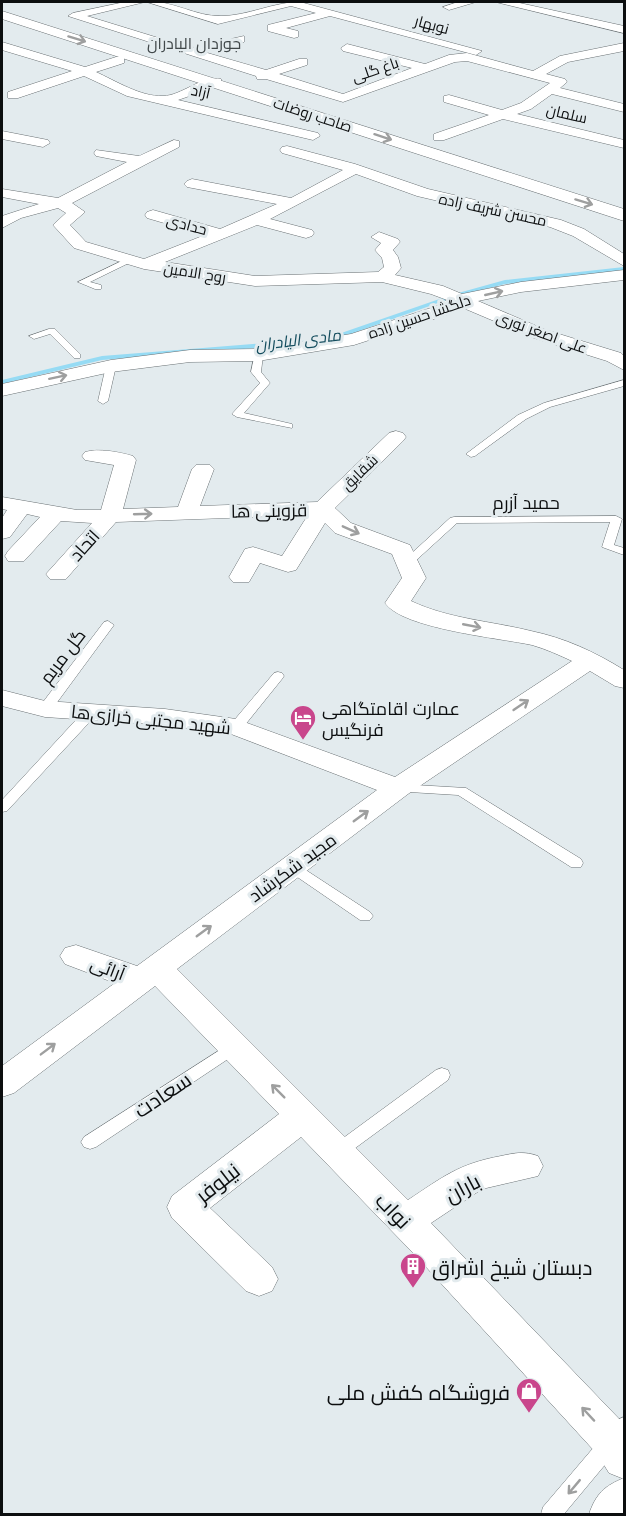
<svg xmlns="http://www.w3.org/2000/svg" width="626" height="1516" font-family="Lato,Cairo,sans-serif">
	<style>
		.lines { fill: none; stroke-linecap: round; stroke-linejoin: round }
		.stream { fill: #96dbf4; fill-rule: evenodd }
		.lane-casing { stroke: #6a7174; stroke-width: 1 }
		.street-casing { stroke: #6a7174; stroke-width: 1 }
		.secondary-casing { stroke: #6a7174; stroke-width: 1 }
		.lane { fill: #fff; fill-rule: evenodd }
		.street { fill: #fff; fill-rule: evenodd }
		.secondary { fill: #fff; fill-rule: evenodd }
		.oneway { stroke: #9e9f9f }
		.labels { text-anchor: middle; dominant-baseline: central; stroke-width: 6; stroke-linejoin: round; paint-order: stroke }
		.far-street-label { font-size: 15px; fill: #0c0e0f; stroke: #e3ebee }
		.far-neighbourhood-label { font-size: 16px; fill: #41484a; stroke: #e3ebee }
		.far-water-label { font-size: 16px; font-style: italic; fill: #144d5e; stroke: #e3ebee }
		.street-label { font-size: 18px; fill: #0c0e0f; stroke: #e3ebee }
		.poi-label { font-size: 18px; fill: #0c0e0f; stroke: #e3ebee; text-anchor: start }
		.near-street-label { font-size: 21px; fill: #0c0e0f; stroke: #e3ebee }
		.near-poi-label { font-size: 21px; fill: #0c0e0f; stroke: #e3ebee; text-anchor: start }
	</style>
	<rect width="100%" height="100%" fill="#e3ebee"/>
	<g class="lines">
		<g class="stream">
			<path d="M624,267V271L505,284L455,297L331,341L324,339L451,295L505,280Z"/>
			<path d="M304,340H307V344L102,360L2,384V380L102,356Z"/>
		</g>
		<g class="lane-casing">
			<g id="lane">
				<path d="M128,258L135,260L90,282L101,285V289H95L78,282Z"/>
				<path d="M49,329H55L80,354V358H74L50,334L34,339L29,336Z"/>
				<path d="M255,353L263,355L261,372L270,383L244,413L292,424V428L237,417L232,414L260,383L251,372Z"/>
				<path d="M111,363L116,366L108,401L103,404L98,401L106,366Z"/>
				<path d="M624,380V386L550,407L526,419L475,456L471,457L466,454L518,415L544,403Z"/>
				<path d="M616,516L622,519L614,545L624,548V555L602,547L610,522L457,523L411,565H403L401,563L450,518L454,517Z"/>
				<path d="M108,621L114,625L50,712H40L39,709L40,706L104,622Z"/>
				<path d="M278,672L282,673L284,676L282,679L241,730H231L229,727L231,724L274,673Z"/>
				<path d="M92,707L97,708L99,711L97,714L7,811L2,812V800L87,708Z"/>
				<path d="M398,784L466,788L581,859L583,863L581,867H571L458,795L393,791L391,788Z"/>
				<path d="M292,861L370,912L373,916L370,920H360L287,870L285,866L287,862Z"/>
				<path d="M234,1041L240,1043L242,1047L240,1051L96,1147L90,1149L84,1147L81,1142L84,1137Z"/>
				<path d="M442,1068L448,1070L450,1075L448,1080L343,1157L337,1159L331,1157L328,1152L331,1147L436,1070Z"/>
				<path d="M624,1417V1442L564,1514H541L543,1507L617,1420Z"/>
			</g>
		</g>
		<g class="street-casing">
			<g id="street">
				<path d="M125,2H145L87,16L191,48L244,36V42L204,52L266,70L299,59H307V65L279,74L343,94L412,68L343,51L341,48L347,44L425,64L449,55L467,53L533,71L560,56L624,43V51L568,62L546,74L565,79L567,82L560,88L624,104V112L552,94L531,109L517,114L624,140V148L503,119L444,140H434V134L489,115L444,102V96L449,95L502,110L521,103L550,83L467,61L455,62L343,102L266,79H257L256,76L68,16L73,13Z"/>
				<path d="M147,2C173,0 196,17 221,16C248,16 273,2 300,2L482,51L476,55L330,16L286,28L298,31V37L294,38L268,31V25L316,13L291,6L218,24Z"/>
				<path d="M458,2H476L449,10L443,7Z"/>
				<path d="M496,2H515L624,26V33Z"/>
				<path d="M2,42L85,67L116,57H124V63L96,72C116,81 141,97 163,96C181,96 202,75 221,79V85L178,100L318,133L320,136L313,140L127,96L84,76L18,98H8V92L72,71L2,50Z"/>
				<path d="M2,131L48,140L50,143L43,147L2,139Z"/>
				<path d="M174,140L179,141V147L72,203L85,212L70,225L86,242L144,259L205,235L147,218L145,215L147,212L153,210L220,229L277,204L187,187L184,184L187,181L192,179L291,198L343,170L282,153L280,150L282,147L287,146L355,164L428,189L561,220L584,229L624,254V266L573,236L550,227L417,196L356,174L270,219L312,230L314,233L312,236L306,238L257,225L165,262L255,276L378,272L384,267L382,258L375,250L381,243L371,237L379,232L398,239L400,242L393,250L398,257L401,268L395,275L443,286L462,294L521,282L624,270V280L521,292L478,301L546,330L621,353L624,356V370L607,361L534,338L461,307L449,314L354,345L258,361L190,362L111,372L2,396V384L111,360L190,350L258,349L351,334L437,306L447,300L431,294L382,282L255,286L144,269L74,248L53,225L66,213L58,208L21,218L2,228V216L39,204L2,197V189L58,198L127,162L96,156L94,153L96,150L139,156Z"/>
				<path d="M396,431L403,433L406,437L403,441L335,508L351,523L410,545L426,578L411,601C449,619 491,621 531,631C565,638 595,652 624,670V688L615,686L590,671L408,794L177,969L408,1200C443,1177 458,1164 501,1156C515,1153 524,1151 538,1156L543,1166L538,1176L482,1189L431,1223L624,1424V1479L609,1473L598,1455L416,1256L301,1137L210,1208L272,1267L278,1279L272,1291L259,1296L246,1291L172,1218L167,1207L172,1196L279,1114L155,986L14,1093L2,1097V1066L115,983L65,964L60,956L65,948L76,945L137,966L377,790L231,734L165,725L45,717L2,706V690L45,701L165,709L236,719L395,777L572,661C559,655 546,649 532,645C500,638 403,629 385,603L402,578L392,554L335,533L325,523L296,570L288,572L260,563L249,582H233L229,577L245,549L253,547L282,556L308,515L116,522L66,579H50L46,574L92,523L61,521L24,561H8L5,556L8,551L40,517L27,514L10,537L2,539V518L7,510L2,509V497L77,510H101L114,465L85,460L82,456L85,452C99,448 119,452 133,456L136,460L123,509L178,507L192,469L196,465H210L214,469L200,506L317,502L389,433Z"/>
			</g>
		</g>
		<g class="secondary-casing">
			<g id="secondary">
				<path d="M2,11L624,209V221L2,19Z"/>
				<path d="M624,1478V1514H589C596,1494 604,1486 624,1478Z"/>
			</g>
		</g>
		<use href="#lane" class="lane"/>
		<use href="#street" class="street"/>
		<use href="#secondary" class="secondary"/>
	</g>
	<defs><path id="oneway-shaft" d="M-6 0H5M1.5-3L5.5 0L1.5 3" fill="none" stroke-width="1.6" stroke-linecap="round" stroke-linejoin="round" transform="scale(1.5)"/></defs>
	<g class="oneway">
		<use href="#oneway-shaft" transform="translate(77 39) rotate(17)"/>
		<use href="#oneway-shaft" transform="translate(383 137) rotate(18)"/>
		<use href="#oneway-shaft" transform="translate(584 202) rotate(17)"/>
		<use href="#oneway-shaft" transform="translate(494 293) rotate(-13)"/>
		<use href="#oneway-shaft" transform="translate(58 377) rotate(-12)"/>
		<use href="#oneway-shaft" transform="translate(143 514) rotate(-2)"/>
		<use href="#oneway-shaft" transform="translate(351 530) rotate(24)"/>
		<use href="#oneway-shaft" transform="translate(472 626) rotate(11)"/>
		<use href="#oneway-shaft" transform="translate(521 705) rotate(-34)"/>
		<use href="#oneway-shaft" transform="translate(361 816) rotate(-36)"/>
		<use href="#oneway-shaft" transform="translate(204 931) rotate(-36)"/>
		<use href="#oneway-shaft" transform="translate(48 1049) rotate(-37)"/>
		<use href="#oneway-shaft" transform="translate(278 1091) rotate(-135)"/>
		<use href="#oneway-shaft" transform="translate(588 1414) rotate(-133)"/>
		<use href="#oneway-shaft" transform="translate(574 1487) rotate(130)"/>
	</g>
	<defs>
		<g id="hotel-pin" transform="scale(1.35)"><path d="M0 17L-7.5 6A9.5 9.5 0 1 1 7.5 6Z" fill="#c9468c" stroke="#e3ebee"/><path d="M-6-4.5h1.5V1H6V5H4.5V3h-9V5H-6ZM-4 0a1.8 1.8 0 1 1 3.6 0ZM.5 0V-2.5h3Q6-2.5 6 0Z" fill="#fff"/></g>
		<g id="building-pin" transform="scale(1.35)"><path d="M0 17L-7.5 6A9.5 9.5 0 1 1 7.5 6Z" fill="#c9468c" stroke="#e3ebee"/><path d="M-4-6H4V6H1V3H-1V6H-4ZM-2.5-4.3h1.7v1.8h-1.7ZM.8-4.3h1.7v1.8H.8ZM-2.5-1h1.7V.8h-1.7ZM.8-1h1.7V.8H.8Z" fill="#fff"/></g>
		<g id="shop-pin" transform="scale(1.35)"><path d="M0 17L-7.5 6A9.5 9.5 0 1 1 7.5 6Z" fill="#c9468c" stroke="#e3ebee"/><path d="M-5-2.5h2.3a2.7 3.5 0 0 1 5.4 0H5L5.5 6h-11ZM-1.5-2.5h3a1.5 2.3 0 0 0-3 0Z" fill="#fff"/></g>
	</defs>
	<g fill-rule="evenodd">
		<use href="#hotel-pin" x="303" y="718"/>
		<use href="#building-pin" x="413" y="1266"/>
		<use href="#shop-pin" x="529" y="1391"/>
	</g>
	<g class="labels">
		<g class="far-street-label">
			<text transform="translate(432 24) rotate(15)">نوبهار</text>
			<text transform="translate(375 69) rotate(-19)">باغ گلی</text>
			<text transform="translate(201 91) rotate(13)">آزاد</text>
			<text transform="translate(567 113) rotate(13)">سلمان</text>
			<text transform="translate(313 114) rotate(18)">صاحب روضات</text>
			<text transform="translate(493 209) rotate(12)">محسن شریف زاده</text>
			<text transform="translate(187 224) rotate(15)">حدادی</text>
			<text transform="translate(195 272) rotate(9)">روح الامین</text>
			<text transform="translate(419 316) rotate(-19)">دلگشا حسین زاده</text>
			<text transform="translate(542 332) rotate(20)">علی اصغر نوری</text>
			<text transform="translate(359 472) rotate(-44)">شقایق</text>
		</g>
		<g class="far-neighbourhood-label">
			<text x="194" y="42">جوزدان الیادران</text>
		</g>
		<g class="far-water-label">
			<text transform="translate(298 339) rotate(-7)">مادی الیادران</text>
		</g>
		<g class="street-label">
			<text x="526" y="502">حمید آزرم</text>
			<text transform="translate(269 510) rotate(-1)">قزوینی ها</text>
			<text transform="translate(84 545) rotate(-48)">اتحاد</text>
			<text transform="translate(62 656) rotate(-53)">گل مریم</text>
			<text transform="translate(151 719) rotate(6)">شهید مجتبی خرازی‌ها</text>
			<text transform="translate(292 867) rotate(-36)">مجید شکرشاد</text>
			<text transform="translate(108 968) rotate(21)">آرائی</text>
		</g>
		<g class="poi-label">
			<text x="322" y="708">عمارت اقامتگاهی<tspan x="322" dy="21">فرنگیس</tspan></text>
		</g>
		<g class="near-street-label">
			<text transform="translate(162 1094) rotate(-34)">سعادت</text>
			<text transform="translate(217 1182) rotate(-38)">نیلوفر</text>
			<text transform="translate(462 1187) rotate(-28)">باران</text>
			<text transform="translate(394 1210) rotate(46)">نواب</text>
		</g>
		<g class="near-poi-label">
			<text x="432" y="1266">دبستان شیخ اشراق</text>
			<text x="510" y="1391" text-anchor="end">فروشگاه کفش ملی</text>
		</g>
	</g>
	<rect width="626" height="1516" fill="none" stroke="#0c0e0f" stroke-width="6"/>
</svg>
